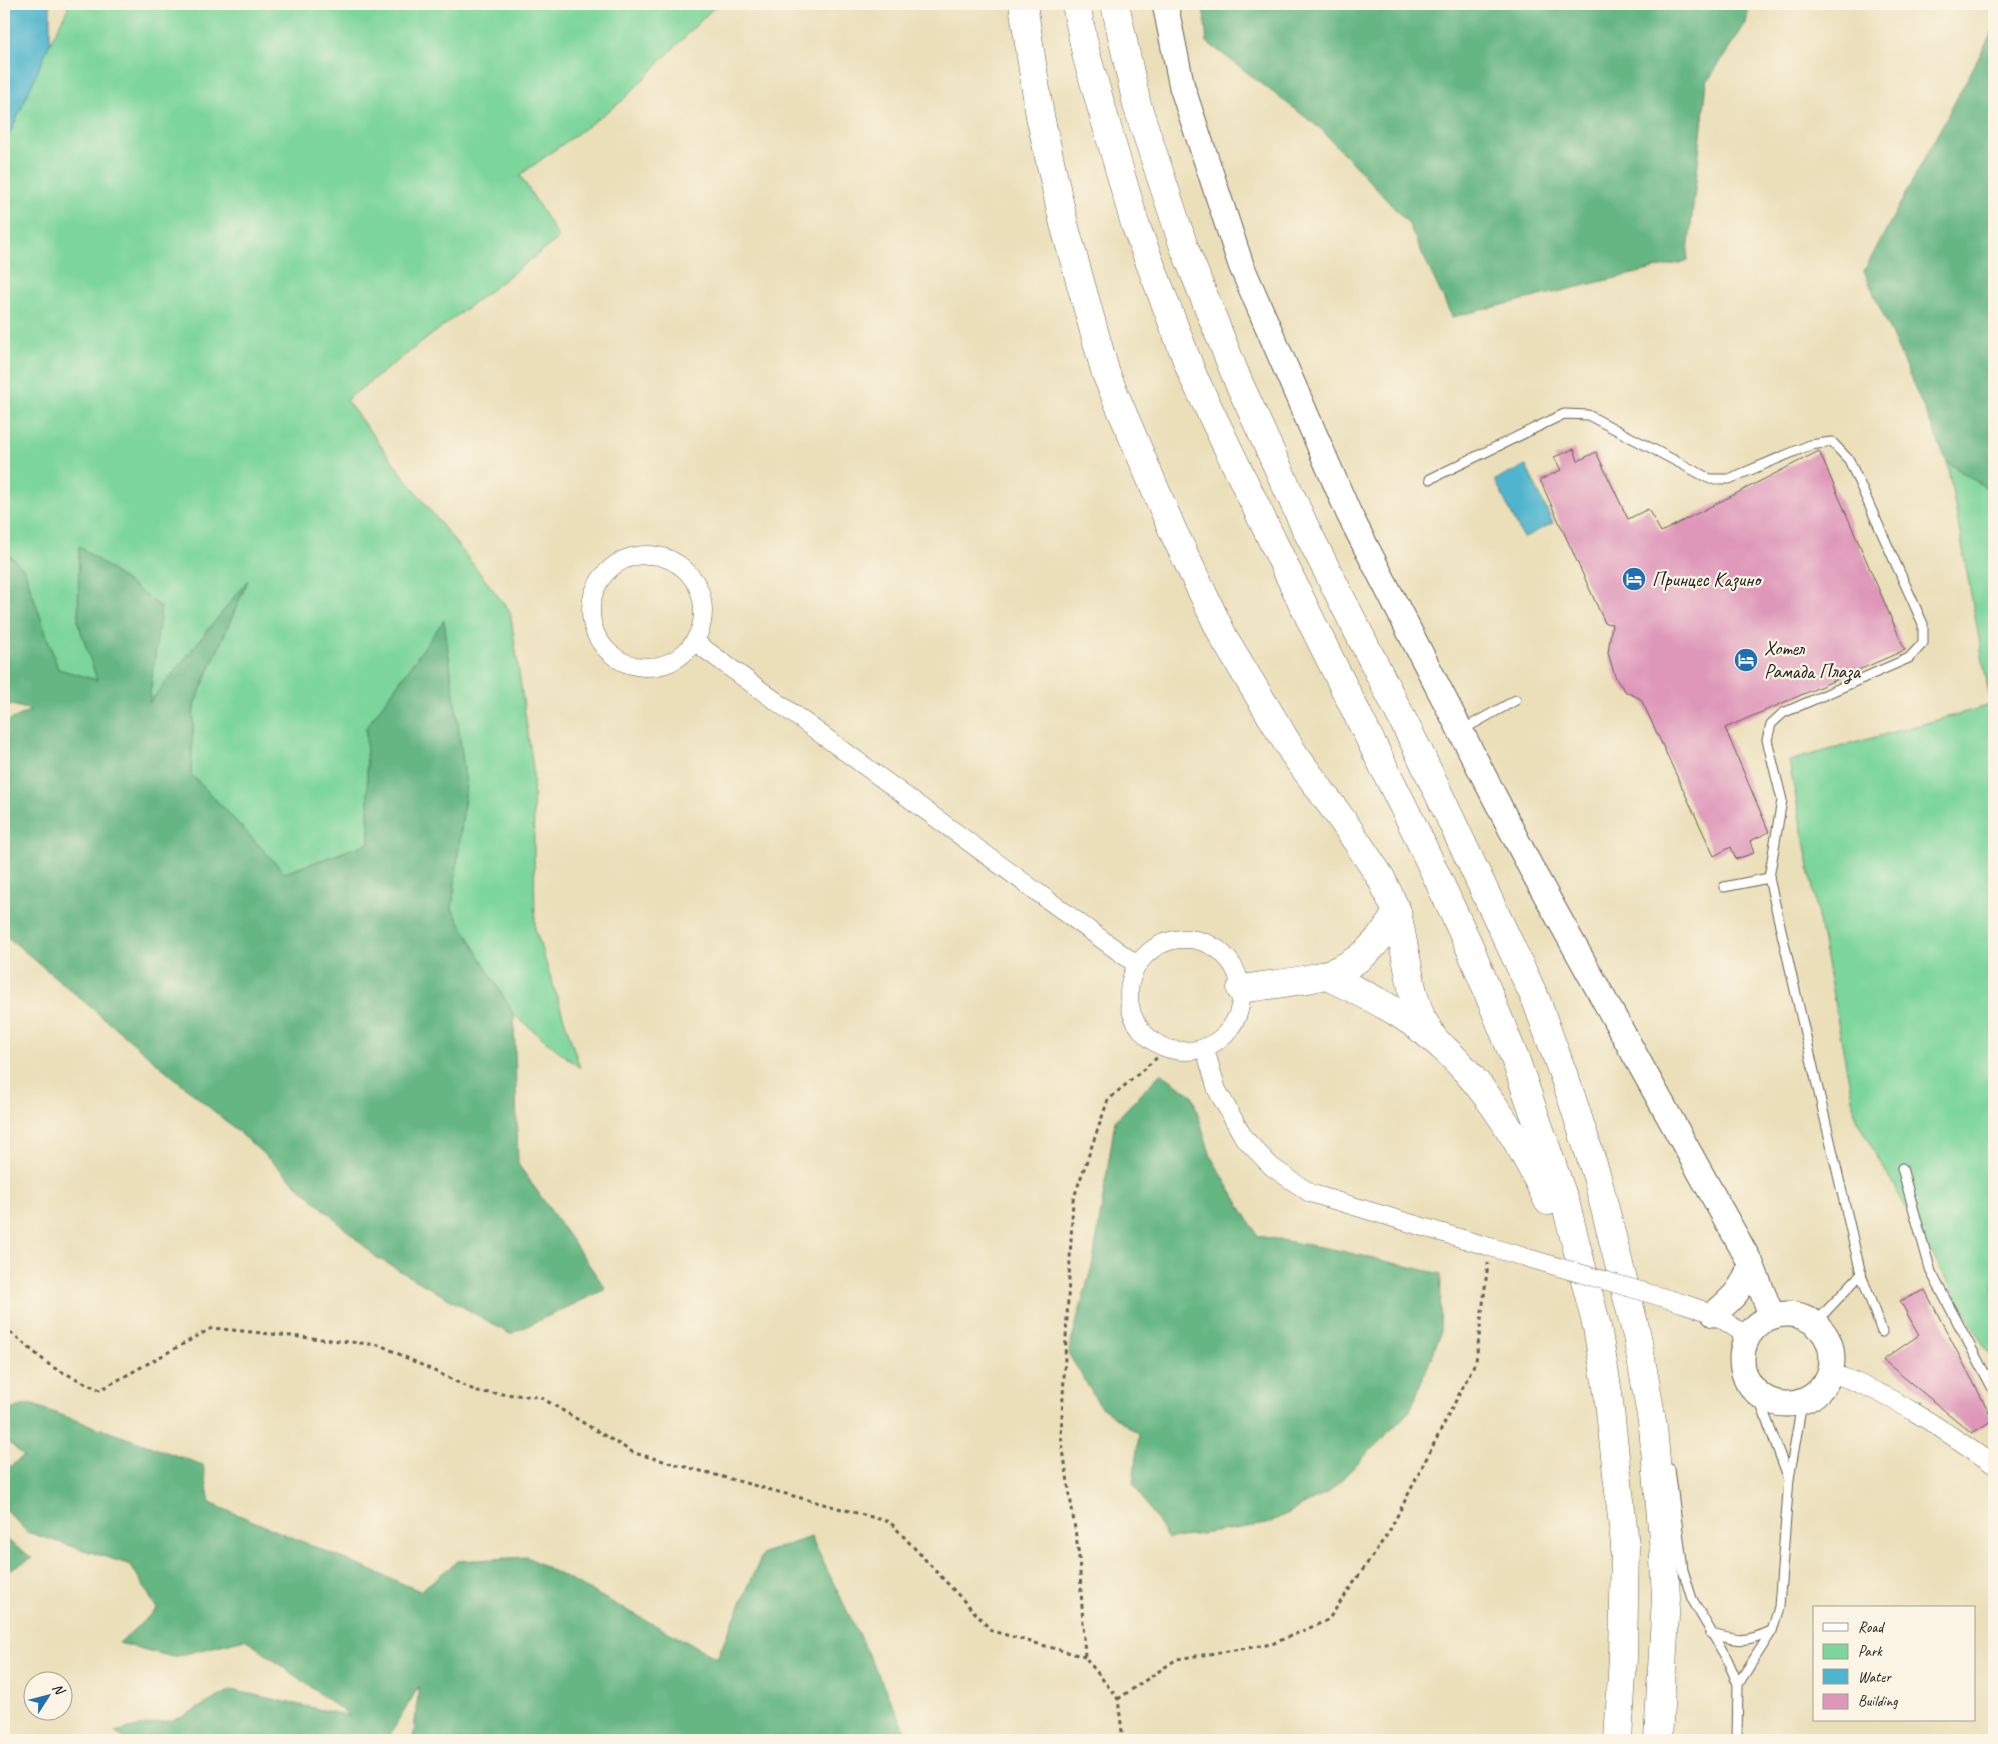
<svg xmlns="http://www.w3.org/2000/svg" width="1998" height="1744" font-family="Caveat,sans-serif">
	<style>
		.green { fill: #7cd59b; stroke: #4c785c }
		.forest { fill: #65b683; stroke: #406950 }
		.water { fill: #4fb5ce; stroke: #366875 }
		.building { fill: #de96b9 }
		.lines { fill: none; stroke-linecap: round; stroke-linejoin: round }
		.lane-casing { stroke: #646053; stroke-width: 11 }
		.street-casing { stroke: #646053; stroke-width: 19 }
		.secondary-casing { stroke: #646053; stroke-width: 27 }
		.highway-casing { stroke: #646053; stroke-width: 29 }
		.path { stroke: #646053; stroke-width: 3; stroke-dasharray: 4 4; stroke-linecap: butt }
		.lane { stroke: #fff; stroke-width: 9 }
		.street { stroke: #fff; stroke-width: 18 }
		.secondary { stroke: #fff; stroke-width: 25 }
		.highway { stroke: #fff; stroke-width: 28 }
		.street-bridge-casing { stroke: #646053; stroke-width: 19; stroke-linecap: butt }
		.street-bridge { stroke: #fff; stroke-width: 18 }
		.labels { text-anchor: middle; dominant-baseline: central; stroke-width: 4.5; stroke-linejoin: round; paint-order: stroke }
		.poi-label { font-size: 20px; fill: #1c1c1c; stroke: #fcf5e5; text-anchor: start }
	</style>
	<rect width="100%" height="100%" fill="#fcf5e5"/>
	<filter id="ink" filterUnits="userSpaceOnUse"><feTurbulence type="fractalNoise" baseFrequency=".02" numOctaves="2"/><feDisplacementMap in="SourceGraphic" scale="10" xChannelSelector="R" yChannelSelector="G"/><feConvolveMatrix kernelMatrix="1 2 1 2 8 2 1 2 1" color-interpolation-filters="sRGB"/></filter>
	<filter id="wash" filterUnits="userSpaceOnUse"><feTurbulence type="fractalNoise" baseFrequency=".0096" numOctaves="4" result="noise"/><feDisplacementMap in="SourceGraphic" scale="20" xChannelSelector="R" yChannelSelector="G"/><feGaussianBlur stdDeviation="1.12" result="paint"/><feColorMatrix in="noise" values="0 0 0 0 0 0 0 0 0 0 0 0 0 0 0 0 0 1.4 0 .05"/><feComposite in="paint" operator="in"/></filter>
	<g filter="url(#wash)">
		<rect width="100%" height="100%" fill="#ebdfba"/>
		<g class="green">
			<path d="M70,4H717L622,101L520,175L559,238L346,400L425,504L510,611L533,768L535,929L580,1068L514,1015L452,909L466,785L444,621L366,728L369,843L285,873L191,774L194,705L247,582L149,703L78,622L98,681L58,669L24,569L4,550V147L50,43Z"/>
			<path d="M1947,462L1994,493V1356L1987,1351L1856,1119L1789,761L1991,705Z"/>
		</g>
		<g class="forest">
			<path d="M1203,4H1750L1746,23L1707,82L1687,261L1452,317L1408,223L1321,129L1207,42Z"/>
			<path d="M1994,29V493L1947,462L1864,271Z"/>
			<path d="M79,546L161,607L149,703L248,580L194,705L191,774L285,873L369,843L366,728L444,620L466,785L452,909L514,1015L518,1164L606,1289L510,1334L376,1257L247,1139L4,934V723L31,710L4,703V550L24,569L58,669L97,680L78,622Z"/>
			<path d="M1161,1073L1192,1095L1211,1157L1258,1236L1337,1250L1441,1274L1440,1335L1410,1411L1330,1491L1267,1524L1168,1539L1133,1483L1139,1434L1101,1407L1068,1353L1093,1262L1115,1121Z"/>
			<path d="M30,1404L203,1465L210,1503L420,1591L458,1561L527,1557L717,1658L763,1553L811,1537L910,1740H413L419,1686L387,1740L317,1738L318,1740H127L114,1732L180,1718L231,1690L350,1716L245,1639L173,1657L119,1643L157,1609L131,1565L27,1532L4,1508V1471L24,1456L4,1438V1411Z"/>
			<path d="M4,1538L32,1558L4,1572Z"/>
		</g>
		<g class="water">
			<path d="M4,4H50V43L4,147Z"/>
			<path d="M1526,466L1553,523L1523,538L1495,480Z"/>
		</g>
		<g id="blocks">
			<g class="building">
				<path d="M1574,449L1578,461L1596,452L1628,519L1648,509L1661,532L1819,451L1905,650L1725,728L1769,832L1750,841L1754,853L1736,859L1731,847L1714,856L1641,699L1626,692L1616,679L1608,653L1612,624L1605,623L1540,480L1561,470L1554,457Z"/>
				<path d="M1925,1290L1993,1420L1972,1433L1883,1360L1919,1335L1900,1301Z"/>
			</g>
		</g>
	</g>
	<g filter="url(#ink)">
		<use href="#blocks" fill-opacity="0" stroke="#646053" stroke-width="1"/>
		<g class="lines">
			<g class="lane-casing">
				<g id="lane">
					<path d="M1430,479L1564,414L1588,415L1710,479H1729L1810,445L1832,442L1849,460L1923,624V643L1909,658L1783,713L1771,724L1767,740L1782,800L1769,878"/>
					<path d="M1462,730L1516,700"/>
					<path d="M1724,887L1769,878L1861,1274L1882,1332"/>
					<path d="M1902,1168L1931,1272L1994,1391"/>
					<path d="M1815,1323L1861,1274"/>
					<path d="M1757,1394L1789,1479"/>
					<path d="M1670,1469L1683,1570L1692,1599L1727,1659L1738,1684L1737,1740"/>
					<path d="M1711,1634C1738,1641 1745,1643 1771,1631"/>
					<path d="M1738,1684L1772,1631L1779,1607L1789,1479L1802,1403"/>
				</g>
			</g>
			<g class="street-casing">
				<g id="street">
					<circle cx="647" cy="611" r="56"/>
					<path d="M695,642L1137,965"/>
					<circle cx="1185" cy="995" r="56"/>
					<path d="M1205,1049L1217,1090L1244,1138L1272,1167L1310,1193L1490,1247"/>
					<path d="M1682,1303L1714,1314L1747,1336"/>
					<path d="M1830,1373C1885,1389 1947,1432 1994,1465"/>
				</g>
			</g>
			<g class="secondary-casing">
				<g id="secondary">
					<path d="M1165,4L1182,87L1241,265L1349,514L1532,870L1751,1264L1772,1316"/>
					<circle cx="1787" cy="1359" r="45"/>
					<path d="M1714,1314C1735,1296 1741,1291 1751,1264"/>
				</g>
			</g>
			<g class="highway-casing">
				<g id="highway">
					<path d="M1023,4L1040,116L1064,224L1106,374L1172,529L1224,638L1294,754L1343,821L1381,878L1397,912L1413,993L1421,1017L1434,1039"/>
					<path d="M1076,4L1086,54L1135,224L1193,376L1314,627L1415,830L1470,948L1517,1064L1566,1205L1597,1327L1608,1393L1625,1545L1623,1658L1618,1740"/>
					<path d="M1115,4L1137,105L1184,247L1238,381L1306,529L1418,750L1536,1000L1570,1093L1597,1177L1637,1336L1653,1427L1663,1539L1666,1598L1658,1740"/>
					<path d="M1327,976C1352,988 1378,1000 1401,1015C1470,1059 1514,1128 1548,1201"/>
					<path d="M1241,989C1312,978 1359,982 1397,912"/>
				</g>
			</g>
			<g class="path">
				<path d="M4,1327L52,1367L100,1390L212,1328L380,1345L478,1392L540,1397L634,1453L890,1522L992,1631L1085,1657"/>
				<path d="M1118,1699L1177,1659L1272,1644L1328,1620L1389,1532L1476,1361L1488,1263"/>
				<path d="M1123,1740L1118,1699L1085,1657L1079,1556L1061,1436L1073,1200L1108,1100L1167,1049"/>
			</g>
			<use href="#lane" class="lane"/>
			<use href="#street" class="street"/>
			<use href="#secondary" class="secondary"/>
			<use href="#highway" class="highway"/>
			<g class="street-bridge-casing">
				<path id="street-bridge" d="M1490,1247L1682,1303"/>
			</g>
			<use href="#street-bridge" class="street-bridge"/>
		</g>
	</g>
	<defs>
		<g id="hotel-disc" transform="scale(1.25)"><circle r="9.5" fill="#1f6fb2" stroke="#fcf5e5"/><path d="M-6-4.5h1.5V1H6V5H4.5V3h-9V5H-6ZM-4 0a1.8 1.8 0 1 1 3.6 0ZM.5 0V-2.5h3Q6-2.5 6 0Z" fill="#fff"/></g>
	</defs>
	<g fill-rule="evenodd">
		<use href="#hotel-disc" x="1634" y="579"/>
		<use href="#hotel-disc" x="1746" y="660"/>
	</g>
	<g class="labels">
		<g class="poi-label">
			<text x="1652" y="579">Принцес Казино</text>
			<text x="1764" y="648">Хотел<tspan x="1764" dy="23">Рамада Плаза</tspan></text>
		</g>
	</g>
	<rect width="1998" height="1744" fill="none" stroke="#fcf5e5" stroke-width="20"/>
	<rect x="1813" y="1606" width="162" height="115" fill="#fcf5e5" stroke="#a29e95"/>
	<rect x="1823" y="1623" width="25" height="8" fill="#ffffff" stroke="#a29e95"/>
	<text x="1858" y="1632" font-size="15" fill="#1c1c1c">Road</text>
	<rect x="1823" y="1644" width="25" height="15" fill="#7cd59b" stroke="#a29e95"/>
	<text x="1858" y="1656" font-size="15" fill="#1c1c1c">Park</text>
	<rect x="1823" y="1669" width="25" height="15" fill="#4fb5ce" stroke="#a29e95"/>
	<text x="1858" y="1682" font-size="15" fill="#1c1c1c">Water</text>
	<rect x="1823" y="1694" width="25" height="15" fill="#de96b9" stroke="#a29e95"/>
	<text x="1858" y="1706" font-size="15" fill="#1c1c1c">Building</text>
	<g transform="translate(48 1696) rotate(54)"><circle r="24" fill="#fcf5e5" stroke="#a29e95"/>
	<path d="M0-4L9 19L0 12L-9 19Z" fill="#1f6fb2"/>
	<text y="-8" font-size="14" font-weight="bold" text-anchor="middle" fill="#1c1c1c">N</text>
	</g>
</svg>
